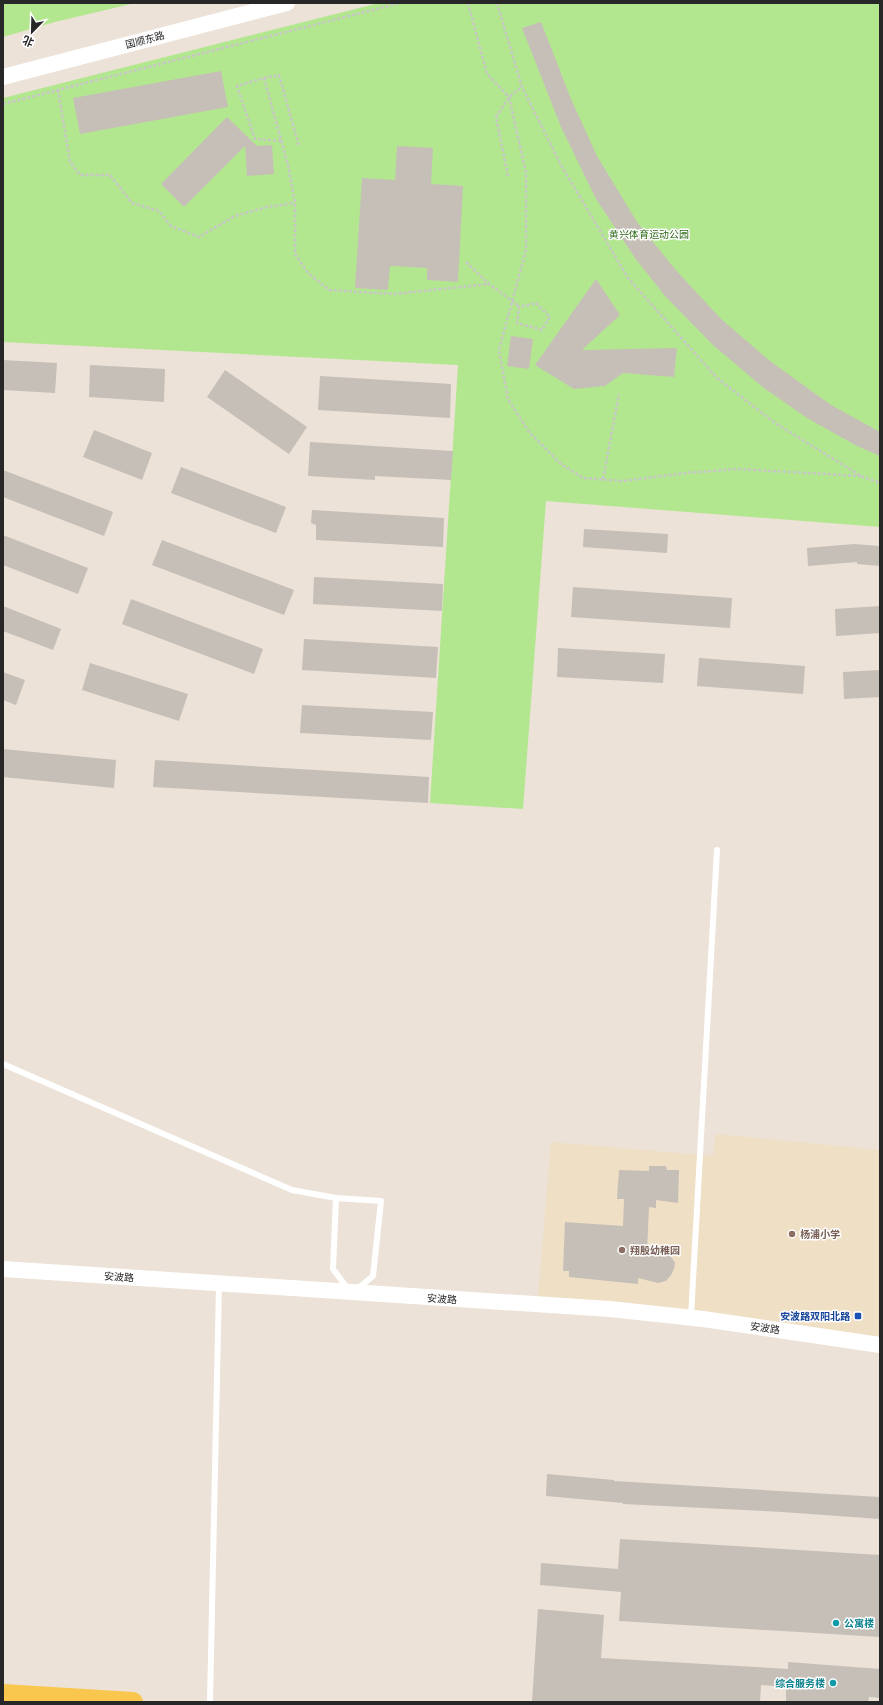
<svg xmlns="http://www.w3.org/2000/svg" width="883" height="1705" font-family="'Asap Condensed','Noto Sans SC',sans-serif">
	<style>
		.education { fill: #efdfc5 }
		.green { fill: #b3e78f }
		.building { fill: #c6bfb8 }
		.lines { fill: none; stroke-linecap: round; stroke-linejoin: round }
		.path { stroke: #c7c7c7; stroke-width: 2.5; stroke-dasharray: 3 2; stroke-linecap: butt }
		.service { stroke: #fff; stroke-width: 6 }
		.tertiary { stroke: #fff; stroke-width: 16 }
		.primary { stroke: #fac74e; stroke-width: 20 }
		.education-dot { fill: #8d6e63; stroke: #fff; stroke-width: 1.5 }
		.transit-dot { fill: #1a4fb4; stroke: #fff; stroke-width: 1.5 }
		.culture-dot { fill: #0f9aa8; stroke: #fff; stroke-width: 1.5 }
		.labels { text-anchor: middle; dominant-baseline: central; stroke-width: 3; stroke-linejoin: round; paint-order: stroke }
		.street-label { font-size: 10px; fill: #272727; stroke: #fff }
		.park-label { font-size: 10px; fill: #2b6814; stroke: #fff }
		.education-label { font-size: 10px; font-weight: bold; fill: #785e54; stroke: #fff; text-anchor: start }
		.transit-label { font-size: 10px; font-weight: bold; fill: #164399; stroke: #fff; text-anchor: end }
		.culture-label { font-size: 10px; font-weight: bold; fill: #0d838f; stroke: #fff; text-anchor: start }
	</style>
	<rect width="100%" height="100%" fill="#ece2d7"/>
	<path class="education" d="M716,1134L880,1150V1338L538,1298L551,1142L713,1156Z"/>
	<g class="green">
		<path d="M3,3H135L55,22L3,37Z"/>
		<path d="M379,3H880V527L546,501L523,809L430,803L458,365L3,342V98Z"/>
	</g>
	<g class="building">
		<path d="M541,22L571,99L597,156L637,222L674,268L721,319L770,361L831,405L880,432V456L857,446L807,418L764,388L714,346L665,296L635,258L596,199L561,127L522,28Z"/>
		<path d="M221,71L228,107L80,134L73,98Z"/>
		<path d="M227,117L257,146L272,145L274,174L247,176L245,146L184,207L161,184Z"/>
		<path d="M397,146L433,148L431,184L463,186L458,282L427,280V268L390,266L388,290L355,288L362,178L395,180Z"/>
		<path d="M596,279L620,315L582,350L677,348L674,377L623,373L605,386L574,389L535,365Z"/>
		<path d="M511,336L533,339L529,369L507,366Z"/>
		<path d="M3,360L57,363L55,393L3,390Z"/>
		<path d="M90,365L165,369L164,402L89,397Z"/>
		<path d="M225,370L307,427L289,454L207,397Z"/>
		<path d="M320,376L451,384L450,418L318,410Z"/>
		<path d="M94,430L152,453L142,480L83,457Z"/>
		<path d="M310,442L453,451L451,480L375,476V480L308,476Z"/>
		<path d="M181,467L286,507L276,533L171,493Z"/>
		<path d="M3,470L113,512L104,536L3,497Z"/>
		<path d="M312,510L444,518L443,547L316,540V525L311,523Z"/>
		<path d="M584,529L668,534L667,553L583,547Z"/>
		<path d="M3,535L88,568L78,594L3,565Z"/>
		<path d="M162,540L294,590L284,615L152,565Z"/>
		<path d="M854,544L880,546V566L857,564V562L808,566L807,548Z"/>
		<path d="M314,577L443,584L442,611L313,604Z"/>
		<path d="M573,587L732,598L730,628L571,617Z"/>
		<path d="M131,599L263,649L254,674L122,624Z"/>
		<path d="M3,606L61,629L53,650L3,631Z"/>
		<path d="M880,606V633L836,636L835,609Z"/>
		<path d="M304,639L438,647L436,678L302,670Z"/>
		<path d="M558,648L665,654L663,683L557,677Z"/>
		<path d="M699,658L805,666L803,694L697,686Z"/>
		<path d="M90,663L188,694L179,721L82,690Z"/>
		<path d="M880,670V697L844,699L843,672Z"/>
		<path d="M3,672L25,680L16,705L3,700Z"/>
		<path d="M302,705L433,712L431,740L300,733Z"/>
		<path d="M3,749L116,760L114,788L3,777Z"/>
		<path d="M155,760L429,777L428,803L153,787Z"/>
		<path d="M649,1166H666L667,1170H679L678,1203L656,1200V1208L649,1207L647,1251L662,1250L670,1255L675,1263L674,1269L671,1275L666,1281L658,1283L638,1278V1284L569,1277V1271H563L565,1222L623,1226L624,1199H617L619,1170L649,1171Z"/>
		<path d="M547,1474L614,1480V1481L880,1497V1519L782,1512L623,1504V1503L546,1496Z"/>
		<path d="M620,1539L880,1555V1637L619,1621L621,1592L540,1585L541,1563L618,1569Z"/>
		<path d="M538,1609L604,1615L601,1658L788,1669V1662L880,1669V1698L869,1697L868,1702L786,1701V1687L761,1685L760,1702H532Z"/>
	</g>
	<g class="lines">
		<g class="path">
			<path d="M468,3L487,74L509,97L526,173V250L499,350L508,399L529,432L561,464L583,478L623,481L686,473L737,469L861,476"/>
			<path d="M497,3L522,87L561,165L628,278L717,378L775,423L861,476L880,483"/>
			<path d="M264,78L279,75L299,146"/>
			<path d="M58,90L70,162L80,175H110L132,203L159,211L171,226L199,237L235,216L267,207L295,203"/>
			<path d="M3,104L400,3"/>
			<path d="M281,141L255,139L237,86L264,78L288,165L295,203V254L308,273L329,290L394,294L489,284"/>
			<path d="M508,176L496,117L509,97L522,87"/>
			<path d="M466,262L489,284L519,306"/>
			<path d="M536,303L550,317L542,330L517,323L519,307Z"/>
			<path d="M603,479L619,394"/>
		</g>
		<g class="service">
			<path d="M3,1064L292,1190L336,1198L381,1201L373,1276L356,1290"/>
			<path d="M336,1198L333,1269L348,1289"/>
			<path d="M691,1316L717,850"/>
			<path d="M210,1702L219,1284"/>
		</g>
		<g class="tertiary">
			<path d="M3,77L287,3"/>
			<path d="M3,1269L610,1309L703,1319L880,1345"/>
		</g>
		<path class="primary" d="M3,1694L133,1702"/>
	</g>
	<g class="education-dot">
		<circle cx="792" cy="1234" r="4"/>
		<circle cx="622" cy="1250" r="4"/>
	</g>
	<rect class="transit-dot" x="854" y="1312" width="8" height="8" rx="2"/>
	<g class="culture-dot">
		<circle cx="836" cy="1623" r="4"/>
		<circle cx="833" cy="1683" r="4"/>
	</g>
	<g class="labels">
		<g class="street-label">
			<text transform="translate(145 40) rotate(-15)">国顺东路</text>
			<text transform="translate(119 1277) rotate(4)">安波路</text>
			<text transform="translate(442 1299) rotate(4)">安波路</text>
			<text transform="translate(765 1328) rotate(8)">安波路</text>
		</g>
		<g class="park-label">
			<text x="649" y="234">黄兴体育运动公园</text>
		</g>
		<g class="education-label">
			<text x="800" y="1234">杨浦小学</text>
			<text x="630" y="1250">翔殷幼稚园</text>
		</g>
		<g class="transit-label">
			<text x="850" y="1316">安波路双阳北路</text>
		</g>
		<g class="culture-label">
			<text x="844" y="1623">公寓楼</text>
			<text x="825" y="1683" text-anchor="end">综合服务楼</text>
		</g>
	</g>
	<rect width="883" height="1705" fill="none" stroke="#272727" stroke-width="8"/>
	<g transform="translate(32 32) rotate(203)" stroke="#ffffff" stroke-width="3" paint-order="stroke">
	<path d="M0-3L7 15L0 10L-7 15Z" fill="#272727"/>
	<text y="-6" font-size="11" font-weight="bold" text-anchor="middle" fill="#272727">北</text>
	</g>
</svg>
